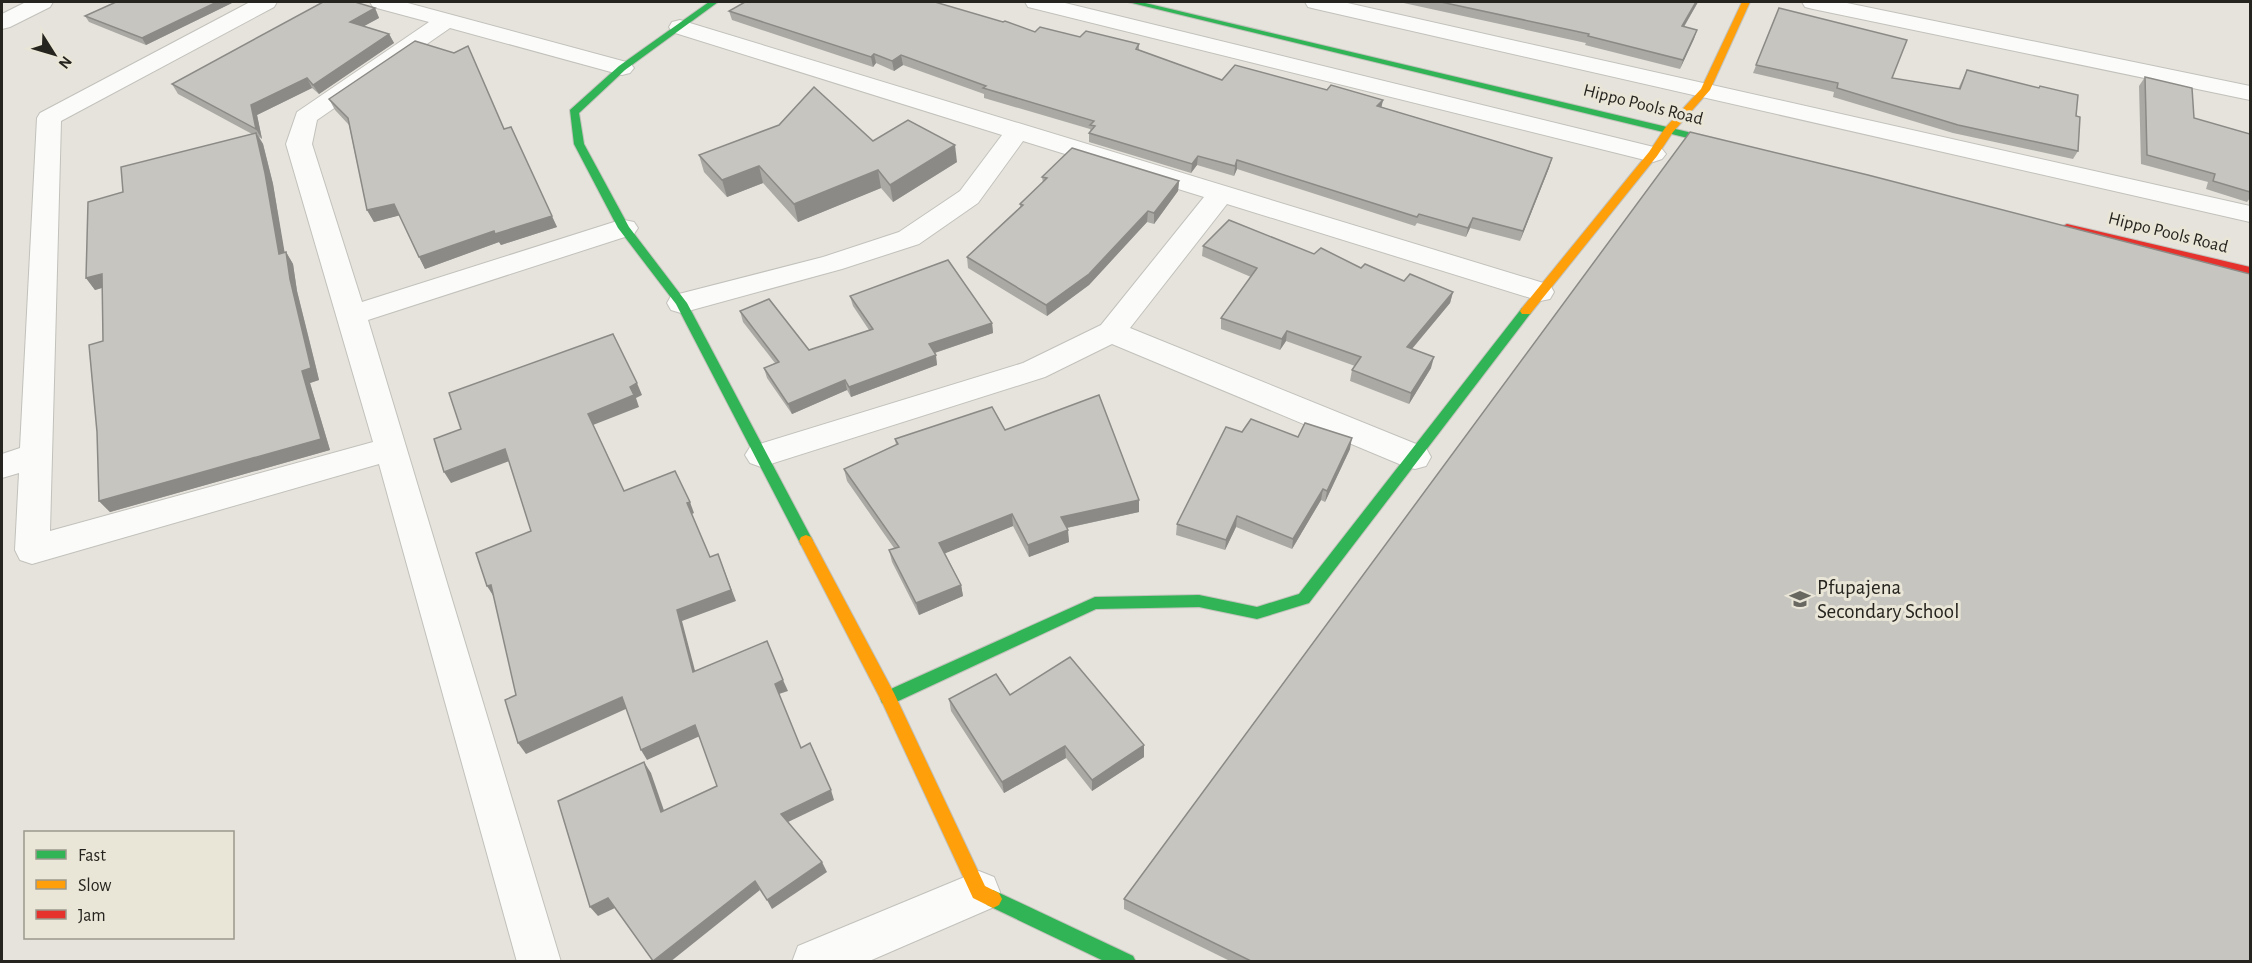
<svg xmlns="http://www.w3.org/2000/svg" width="2252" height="963" font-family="'Alegreya Sans',sans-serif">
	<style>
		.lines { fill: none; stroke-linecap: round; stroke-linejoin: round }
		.street-casing { stroke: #c2c1bb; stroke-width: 2 }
		.fast-casing { stroke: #c2c1bb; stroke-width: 2 }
		.slow-casing { stroke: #c2c1bb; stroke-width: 2 }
		.jam-casing { stroke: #c2c1bb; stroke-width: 2 }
		.street { fill: #fbfbfa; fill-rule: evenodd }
		.fast { fill: #30b455; fill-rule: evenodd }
		.slow { fill: #ff9f0a; fill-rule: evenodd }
		.jam { fill: #e5322d; fill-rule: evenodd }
		.wall { fill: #aaa9a4 }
		.shaded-wall { fill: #8b8a86 }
		.building { fill: #c6c5bf; stroke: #8b8a86; stroke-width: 1.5 }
		.labels { text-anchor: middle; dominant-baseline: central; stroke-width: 6; stroke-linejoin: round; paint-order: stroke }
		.far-street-label { font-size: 18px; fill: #25241e; stroke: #e9e5d7 }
		.poi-label { font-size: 21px; fill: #25241e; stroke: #e9e5d7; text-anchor: start }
	</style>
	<rect width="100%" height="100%" fill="#e5e3db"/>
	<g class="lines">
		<g class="street-casing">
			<g id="street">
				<path d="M26,2H53L50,7L10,27L2,29V14Z"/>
				<path d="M250,2H277L274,7L61,121L50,531L373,442L286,144L297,112L429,22L373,7L370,2H404L630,63L634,68L630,73L622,75L450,28L317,120L312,144L362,302L614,222L624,220L634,222L638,228L634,234L368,320L561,962H517L379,464L32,564L20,560L15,550L19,473L2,478V454L20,448L37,118L40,113Z"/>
				<path d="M1025,2H1061L1662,149L1666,154L1662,159L1653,162L1028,7Z"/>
				<path d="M1305,2H1343L2250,206V222L1316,9L1308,7Z"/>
				<path d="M1802,2H1842L2250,86V100L1813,9L1805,7Z"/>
				<path d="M680,20L1550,285L1554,292L1550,299L1540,301L1227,204L1130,328L1426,448L1431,457L1426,466L1415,469L1404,466L1112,344L1045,377L761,467L750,463L745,455L750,447L1023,363L1101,325L1204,197L1023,141L978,203L919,244L842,269L681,313L671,310L667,303L671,296L823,257L899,232L960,191L1002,135L672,32L669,27L672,22Z"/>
				<path d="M979,871L994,877L1000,892L994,907L867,962H792L798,946Z"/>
			</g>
		</g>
		<g class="fast-casing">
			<g id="fast">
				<path d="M709,2H718L625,70L579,113L584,144L629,227L687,303L813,541L811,545H801L676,304L618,228L574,144L570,110L619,66Z"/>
				<path d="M1128,2H1141L1688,132L1693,135L1688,138Z"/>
				<path d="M1526,307L1532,311L1530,314L1309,603L1257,619L1199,607L1096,609L894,703L888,705L882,703L880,698L882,693L1095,597L1199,595L1257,607L1299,594L1522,308Z"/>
				<path d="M993,890L1133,956L1136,962H1106L987,905L984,899L987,893Z"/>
			</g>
		</g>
		<g class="slow-casing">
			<g id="slow">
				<path d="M1742,2H1750L1710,90L1673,132L1657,156L1530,314H1522L1520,311L1522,308L1649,152L1665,128L1701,89Z"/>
				<path d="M806,535L811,537L894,693L985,886L999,893L1002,899L999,905L993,908L973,898L882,702L799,541L801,537Z"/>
			</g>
		</g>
		<g class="jam-casing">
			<path id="jam" d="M2067,224L2250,267V275L2063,229L2061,227Z"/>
		</g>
		<use href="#street" class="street"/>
		<use href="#fast" class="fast"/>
		<use href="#slow" class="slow"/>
		<use href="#jam" class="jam"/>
	</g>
	<g class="wall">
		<path d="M116,2H234L146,45L89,22L85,16Z"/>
		<path d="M1399,2H1698L1684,27L1697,30L1680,69L1585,45L1586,43Z"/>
		<path d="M375,8L379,18L364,26L389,34L394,43L319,94L312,88L257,115L262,139L259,137L263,144L273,184L284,253L286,252L293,264L297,291L316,367L319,380L310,383L330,450L110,512L99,501L103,341L102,288L95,290L86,278L123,192L252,134L178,94L172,84Z"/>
		<path d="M1779,8L1892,78L1958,89L1967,70L2039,88L2076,116L2078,151L2073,159L1953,133L1833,97L1834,92L1753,73Z"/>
		<path d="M729,11L1035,32L1139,44V50L1222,80L1327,90L1383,100L1381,107L1552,158L1549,168L1520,241L1470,228L1466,237L1417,223L1415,226L1237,169L1234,176L1197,165L1191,173L1089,142V133L1091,131L1090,129L984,98V94L903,65L894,71L876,63L873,67L732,20Z"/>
		<path d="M2145,77L2194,118L2250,134V198L2247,202L2206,189L2208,182L2141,164L2139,86Z"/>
		<path d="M329,99L504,129L557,227L501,245L499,242L425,269L400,215L374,222L367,210L349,125L335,110Z"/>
		<path d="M873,141L957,162L893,202L881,188L798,222L763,183L727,197L704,172L699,155Z"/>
		<path d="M1042,177L1179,181L1178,191L1154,224L1147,222L1089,285L1047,316L968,268L967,257L1020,207V204L1043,183Z"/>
		<path d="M1203,246L1314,254L1404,281L1453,292L1450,303L1412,349L1431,368L1409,404L1350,381L1352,370L1355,366L1286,341L1280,350L1221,329V318L1251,277L1202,256Z"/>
		<path d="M850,296L992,323L993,333L935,353L937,365L851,397L847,390L792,414L767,378L764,368L775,363L743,322L740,311L809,350L869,330L853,306Z"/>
		<path d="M1005,430L1139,500V512L1067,528L1069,542L1029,557L1013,526L945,553L961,585L963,596L919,615L892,562L889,550L894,548L847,481L844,469L896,445L895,439Z"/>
		<path d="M1242,432L1298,437L1350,449L1325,502L1321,500L1292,549L1236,527L1225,550L1176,535L1177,524Z"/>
		<path d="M1010,695L1144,757L1092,791L1066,758L1004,793L951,711L949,699Z"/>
		<path d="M1124,899L2250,962H1232L1124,909Z"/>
	</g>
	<g class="shaded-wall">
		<path d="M217,2H234L146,45L142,38Z"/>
		<path d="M1696,2H1698L1679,35L1682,26Z"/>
		<path d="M375,8L379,18L355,31L350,22Z"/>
		<path d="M1697,30L1694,39L1680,69L1683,60Z"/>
		<path d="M389,34L394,43L319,94L313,85Z"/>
		<path d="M874,54L876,63L873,67L871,57Z"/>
		<path d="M901,55L903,65L894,71L892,61Z"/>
		<path d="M307,78L312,88L257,115L262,139L256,129L251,105Z"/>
		<path d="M1383,100L1381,109L1377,106Z"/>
		<path d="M256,133L263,144L273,184L287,266L279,254Z"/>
		<path d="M955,145L957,162L893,202L890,185Z"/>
		<path d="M1198,156L1197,165L1191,173L1192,164Z"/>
		<path d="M1552,158L1549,168L1520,241L1523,231Z"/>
		<path d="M1237,160V169L1234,176L1235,166Z"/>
		<path d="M759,166L763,183L727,197L722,180Z"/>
		<path d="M878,170L881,188L798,222L794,204Z"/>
		<path d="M1179,181L1178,191L1154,224V213Z"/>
		<path d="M394,204L401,215L374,222L367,210Z"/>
		<path d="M1148,211L1147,222L1089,285L1047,316L1046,305Z"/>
		<path d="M552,216L557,227L501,245L499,242L425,269L419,257L494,231Z"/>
		<path d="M1473,218L1470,228L1466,237L1468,228Z"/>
		<path d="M286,252L293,264L297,291L319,380L310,383L330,450L110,512L99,501L302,371Z"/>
		<path d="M102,274L111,285L95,290L86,278Z"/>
		<path d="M2,287L3,403H2Z"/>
		<path d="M1453,292L1450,303L1405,357L1407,347Z"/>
		<path d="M992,323L993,333L931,354L929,344Z"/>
		<path d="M1287,331L1286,341L1280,350L1282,339Z"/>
		<path d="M936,355L937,365L851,397L849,387Z"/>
		<path d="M1434,357L1431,368L1409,404L1411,393Z"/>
		<path d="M845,380L847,390L792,414L788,404Z"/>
		<path d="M637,383L642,395L636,398L639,407L593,425L588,414L630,387Z"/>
		<path d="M1352,438L1350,449L1325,502L1327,491Z"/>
		<path d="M505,449L512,460L451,483L444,472Z"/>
		<path d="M1323,489L1321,500L1292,549L1293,539Z"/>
		<path d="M1139,500V512L1061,529V517Z"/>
		<path d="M690,502L694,513L692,514L687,503Z"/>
		<path d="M1012,514L1013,526L941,555L939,543Z"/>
		<path d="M1237,516L1236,527L1225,550L1226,540Z"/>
		<path d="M1068,530L1069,542L1029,557L1028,545Z"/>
		<path d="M718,554L736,601L682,621L698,682L693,672L677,610Z"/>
		<path d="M491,585L494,597L487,586Z"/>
		<path d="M961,585L963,596L919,615L916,603Z"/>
		<path d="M783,680L788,691L779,694L775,684Z"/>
		<path d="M622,697L628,708L526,754L518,743Z"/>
		<path d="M695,725L700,736L647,760L641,750Z"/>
		<path d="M1144,745V757L1092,791V780Z"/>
		<path d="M1065,746L1066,758L1004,793L1002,782Z"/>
		<path d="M644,762L651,773L668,822L661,812Z"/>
		<path d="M831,790L834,800L786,823L781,814Z"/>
		<path d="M822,862L827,872L772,909L767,900Z"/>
		<path d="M755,881L760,890L670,962L653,961Z"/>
		<path d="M608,898L615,908L598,916L590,907Z"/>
	</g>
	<g class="building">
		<path d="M116,2H217L142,38L85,16Z"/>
		<path d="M323,2H355L375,8L350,22L389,34L313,85L307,78L251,105L256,129L172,84Z"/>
		<path d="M745,2H935L1003,22L1005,21L1035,32L1040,27L1080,37L1086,31L1139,44L1136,49L1222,80L1235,65L1327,90L1331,85L1383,100L1377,106L1552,158L1523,231L1473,218L1468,228L1419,214L1417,217L1237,160L1235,166L1198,156L1192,164L1089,133L1095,126L1090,125L1094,121L983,88L986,86L901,55L892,61L874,54L871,57L729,11Z"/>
		<path d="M1441,2H1696L1682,26L1697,30L1683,60L1588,36L1589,34Z"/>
		<path d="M1779,8L1907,40L1892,78L1960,89L1967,70L2039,88L2040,86L2078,95L2076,116L2080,117L2078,151L1958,125L1837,88L1838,83L1756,65Z"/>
		<path d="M415,41L454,53L468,46L504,129L511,127L552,216L495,234L494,231L419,257L394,204L367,210L348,118L329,99Z"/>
		<path d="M2145,77L2192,88L2194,118L2250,134V192L2213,181L2215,174L2147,155Z"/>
		<path d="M814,87L873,141L908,120L955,145L890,185L878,170L794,204L759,166L722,180L699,155L779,125Z"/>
		<path d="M1690,132L1868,175L2250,274V962H1253L1124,899Z"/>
		<path d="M256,133L265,173L279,254L286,252L290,279L308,355L311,368L302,371L321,439L99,501L97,432L89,345L103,341L102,274L86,278L88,202L123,192L121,167Z"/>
		<path d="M1072,148L1179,181L1154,213L1148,211L1089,274L1046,305L967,257L1023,205L1020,204L1047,178L1042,177Z"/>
		<path d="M1229,220L1314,254L1321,248L1361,268L1365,264L1404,281L1410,274L1453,292L1407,347L1434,357L1411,393L1352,370L1361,357L1287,331L1282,339L1221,318L1257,268L1203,246Z"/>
		<path d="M948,260L992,323L929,344L936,355L849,387L845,380L788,404L764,368L779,362L740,311L769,299L809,350L873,329L850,296Z"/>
		<path d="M613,334L637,383L630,387L634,395L588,414L624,491L675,471L690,502L687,503L710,557L718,554L731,590L677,610L693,672L767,641L783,680L775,684L801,748L810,743L831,790L781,814L822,862L767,900L755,881L653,961L608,898L590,907L558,801L644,762L661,812L717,786L695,725L641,750L622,697L518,743L505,700L516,695L491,585L487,586L476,553L531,531L505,449L444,472L434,439L461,429L449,393Z"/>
		<path d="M1099,395L1139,500L1061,517L1068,530L1028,545L1012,514L939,543L961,585L916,603L889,550L899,547L844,469L898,444L895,439L992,407L1005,430Z"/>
		<path d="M1251,419L1298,437L1305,423L1352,438L1327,491L1323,489L1293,539L1237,516L1226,540L1177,524L1226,427L1242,432Z"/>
		<path d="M1070,657L1144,745L1092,780L1065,746L1002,782L949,699L996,674L1010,695Z"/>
	</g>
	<defs>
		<g id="school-bare" transform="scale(1.62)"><path d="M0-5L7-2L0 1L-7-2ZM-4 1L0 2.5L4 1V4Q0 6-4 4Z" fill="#686760" stroke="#e9e5d7" stroke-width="2.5" paint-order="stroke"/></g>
	</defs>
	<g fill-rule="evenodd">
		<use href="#school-bare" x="1800" y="599"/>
	</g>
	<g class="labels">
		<g class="far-street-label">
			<text transform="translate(1643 105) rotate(14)">Hippo Pools Road</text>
			<text transform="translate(2168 233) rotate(14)">Hippo Pools Road</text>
		</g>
		<g class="poi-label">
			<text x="1817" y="587">Pfupajena<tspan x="1817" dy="24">Secondary School</tspan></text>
		</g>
	</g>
	<rect width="2252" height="963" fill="none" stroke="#25241e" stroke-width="6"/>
	<rect x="24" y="831" width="210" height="108" fill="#e9e5d7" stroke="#9b988d" stroke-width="1.5"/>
	<rect x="36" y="850" width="30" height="9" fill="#30b455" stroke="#9b988d" stroke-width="1.5"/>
	<text x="78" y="861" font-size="18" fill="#25241e">Fast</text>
	<rect x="36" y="880" width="30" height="9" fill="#ff9f0a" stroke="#9b988d" stroke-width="1.5"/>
	<text x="78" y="891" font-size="18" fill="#25241e">Slow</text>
	<rect x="36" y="910" width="30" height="9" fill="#e5322d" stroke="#9b988d" stroke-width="1.5"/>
	<text x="78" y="921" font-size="18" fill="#25241e">Jam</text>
	<g transform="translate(54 54) rotate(127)" stroke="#e9e5d7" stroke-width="4.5" paint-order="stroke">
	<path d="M0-4.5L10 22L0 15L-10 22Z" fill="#25241e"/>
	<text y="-9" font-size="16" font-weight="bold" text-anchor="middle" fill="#25241e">N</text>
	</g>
</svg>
